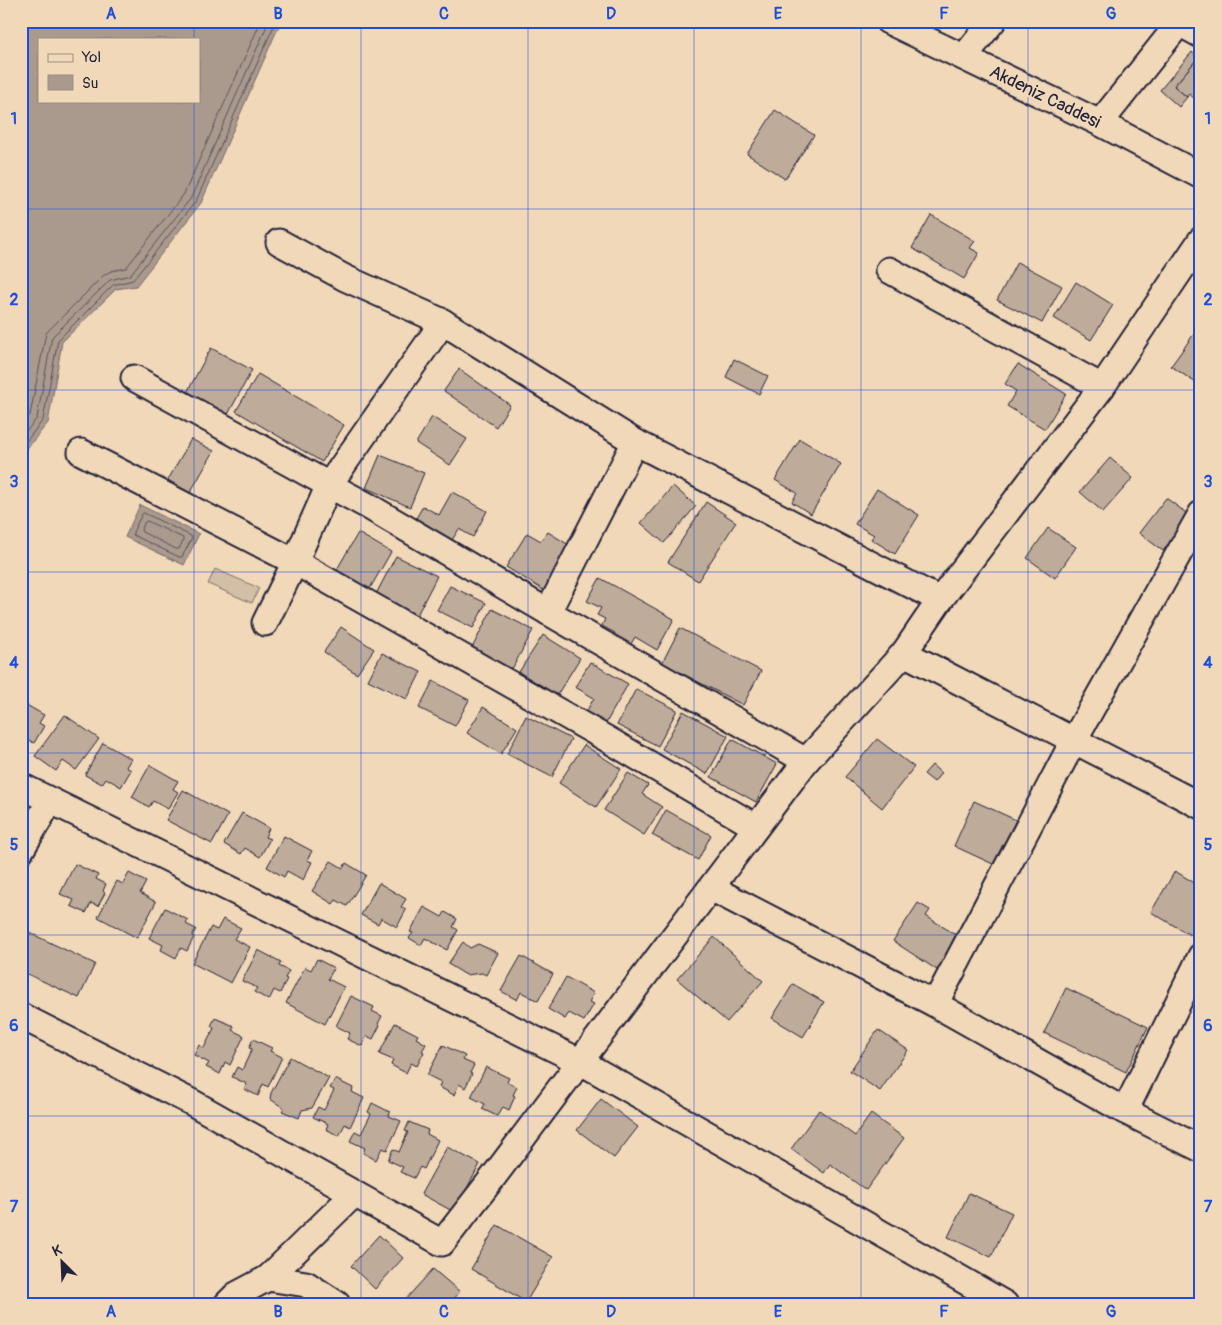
<svg xmlns="http://www.w3.org/2000/svg" width="1222" height="1325" font-family="Pangolin,sans-serif">
	<style>
		.green { fill: #d3bea6; stroke: #7a7070 }
		.water { fill: #aa998d; stroke: #74696c; fill-rule: evenodd }
		.lines { fill: none; stroke-linecap: round; stroke-linejoin: round }
		.shore { stroke: #58525c; stroke-width: 1 }
		.building { fill: #beab99; stroke: #22223b }
		.street-casing { stroke: #22223b; stroke-width: 29 }
		.street { stroke: #f1d8b8; stroke-width: 25 }
		.grid { fill: none; stroke: #1d4ed8; stroke-width: 1; stroke-opacity: 0.55 }
		.labels { text-anchor: middle; dominant-baseline: central; stroke-width: 4; stroke-linejoin: round; paint-order: stroke }
		.street-label { font-size: 18px; fill: #22223b; stroke: #f1d8b8 }
		.neatline { fill: none; stroke: #1d4ed8; stroke-width: 2 }
		.grid-label { font-size: 16px; text-anchor: middle; font-weight: bold; fill: #1d4ed8 }
	</style>
	<rect width="100%" height="100%" fill="#f1d8b8"/>
	<filter id="ink" filterUnits="userSpaceOnUse"><feTurbulence type="fractalNoise" baseFrequency=".02" numOctaves="2"/><feDisplacementMap in="SourceGraphic" scale="10" xChannelSelector="R" yChannelSelector="G"/><feConvolveMatrix kernelMatrix="1 2 1 2 8 2 1 2 1" color-interpolation-filters="sRGB"/></filter>
	<g filter="url(#ink)">
		<path class="green" d="M215,569L259,588L252,603L208,584Z"/>
		<g class="water">
			<path d="M21,21H281L201,203L136,286L116,289L62,342L48,423L28,447L21,466ZM39,39H199V101H39Z"/>
			<path d="M140,505L199,534L184,565L125,537Z"/>
		</g>
		<g class="lines">
			<g class="shore">
				<path d="M21,426L30,415L46,333L104,275L111,271L126,268L184,194L261,21"/>
				<path d="M21,438L37,418L52,337L110,280L130,275L191,198L269,21"/>
				<path d="M21,452L24,444L43,420L58,340L113,285L133,280L196,201L276,21"/>
				<path d="M144,513L191,536L192,538L182,557H179L133,535V532L142,514Z"/>
				<path d="M147,521L183,538V541L179,549H176L142,532L141,530L145,522Z"/>
			</g>
		</g>
		<g class="building">
			<path d="M1192,52L1198,58L1174,86L1187,97L1179,107L1160,90Z"/>
			<path d="M1198,58L1201,60L1200,103L1189,94L1187,97L1174,86Z"/>
			<path d="M775,110L814,135L785,179L747,154Z"/>
			<path d="M931,215L975,241L970,248L979,253L964,279L912,248Z"/>
			<path d="M1017,262L1062,286L1042,323L997,300Z"/>
			<path d="M1076,282L1113,305L1091,340L1054,318Z"/>
			<path d="M1201,324V376L1196,383L1171,366Z"/>
			<path d="M211,348L252,370L226,418L185,396Z"/>
			<path d="M734,359L768,376L759,394L726,377Z"/>
			<path d="M1018,364L1066,394L1045,429L1007,406L1016,391L1005,384Z"/>
			<path d="M459,369L510,405L496,427L444,391Z"/>
			<path d="M258,374L344,425L322,462L236,411Z"/>
			<path d="M432,417L467,439L450,465L416,443Z"/>
			<path d="M191,439L214,451L190,493L168,480Z"/>
			<path d="M800,439L841,464L811,514L792,502L797,493L775,480Z"/>
			<path d="M380,455L424,473L410,507L366,488Z"/>
			<path d="M1110,458L1133,478L1103,512L1080,492Z"/>
			<path d="M673,486L696,506L664,543L641,523Z"/>
			<path d="M877,489L919,515L895,554L871,539L874,535L855,524Z"/>
			<path d="M452,492L487,511L473,537L459,529L452,540L415,520L423,506L439,515Z"/>
			<path d="M1166,498L1189,515L1163,551L1139,533Z"/>
			<path d="M706,502L736,522L698,581L668,562Z"/>
			<path d="M1048,528L1076,547L1055,578L1027,558Z"/>
			<path d="M548,532L572,547L545,591L506,567L527,533L541,541Z"/>
			<path d="M358,533L391,552L369,590L336,571Z"/>
			<path d="M396,556L437,576L416,617L375,596Z"/>
			<path d="M600,578L674,619L657,650L635,637L628,649L611,640L615,633L602,626L605,619L597,615L601,608L587,601Z"/>
			<path d="M450,586L486,603L473,628L437,610Z"/>
			<path d="M492,609L533,630L512,669L472,648Z"/>
			<path d="M341,627L374,649L357,674L324,652Z"/>
			<path d="M680,628L761,671L743,705L662,663Z"/>
			<path d="M543,635L580,658L557,695L519,672Z"/>
			<path d="M382,653L421,672L407,699L368,680Z"/>
			<path d="M590,662L628,684L606,723L586,712L594,698L575,687Z"/>
			<path d="M433,681L469,700L455,726L419,708Z"/>
			<path d="M636,689L677,710L658,746L617,725Z"/>
			<path d="M21,702L44,715L39,723L44,726L34,743L21,736Z"/>
			<path d="M483,707L517,728L501,754L467,733Z"/>
			<path d="M683,711L728,736L707,774L662,749Z"/>
			<path d="M65,715L99,739L76,770L63,761L56,771L35,756Z"/>
			<path d="M526,716L571,739L552,777L507,754Z"/>
			<path d="M732,739L777,764L756,802L711,777Z"/>
			<path d="M877,739L914,767L882,808L845,777Z"/>
			<path d="M103,743L131,759L126,767L131,770L121,787L106,778L102,784L85,775Z"/>
			<path d="M584,745L621,769L596,807L559,783Z"/>
			<path d="M150,765L178,781L173,789L178,792L168,809L153,801L149,807L132,797Z"/>
			<path d="M932,765L941,773L934,782L924,774Z"/>
			<path d="M628,773L648,785L642,794L662,807L644,835L604,810Z"/>
			<path d="M183,790L228,815L212,844L166,820Z"/>
			<path d="M974,801L1016,820L995,865L954,846Z"/>
			<path d="M666,810L711,835L698,860L652,835Z"/>
			<path d="M242,813L269,828L265,837L270,839L260,857L245,848L241,854L224,844Z"/>
			<path d="M284,836L312,851L307,860L312,862L303,880L287,871L284,877L267,867Z"/>
			<path d="M331,861L343,868L346,863L366,875L347,906L336,900L333,904L312,891Z"/>
			<path d="M75,864L98,875L96,879L106,884L103,891L105,893L98,906L91,903L86,913L71,906L74,900L60,894Z"/>
			<path d="M1175,871L1201,887V917L1190,935L1151,912Z"/>
			<path d="M129,873L146,882L140,893L156,902L137,938L98,917L117,881L123,884Z"/>
			<path d="M379,883L406,899L401,907L406,910L397,927L381,918L378,924L361,915Z"/>
			<path d="M918,903L930,910L926,916L959,937L937,970L893,941Z"/>
			<path d="M424,907L442,917L445,912L457,919L453,927L458,930L447,950L425,938L421,945L409,938L413,933L410,932Z"/>
			<path d="M165,908L188,920L186,924L196,929L192,936L194,937L187,951L181,948L176,958L161,950L163,945L149,938Z"/>
			<path d="M223,919L241,928L234,939L250,947L231,983L192,963L211,927L217,930Z"/>
			<path d="M28,932L95,964L79,998L21,971V945Z"/>
			<path d="M714,937L763,981L727,1022L677,979Z"/>
			<path d="M463,942L470,948L478,944L498,953L486,975L482,973L466,975L448,964Z"/>
			<path d="M258,950L281,962L279,966L289,971L285,978L287,979L280,993L274,990L269,1000L254,992L257,988L242,981Z"/>
			<path d="M521,956L553,974L538,1001L521,992L517,1000L501,991Z"/>
			<path d="M317,959L334,968L328,979L344,987L325,1024L286,1003L305,967L311,970Z"/>
			<path d="M566,977L594,993L589,1002L594,1004L584,1021L569,1013L565,1019L548,1009Z"/>
			<path d="M793,984L824,1002L803,1037L772,1018Z"/>
			<path d="M1066,988L1148,1027L1126,1072L1044,1033Z"/>
			<path d="M351,996L374,1007L372,1011L382,1016L378,1024L380,1025L373,1039L367,1036L362,1046L347,1039L350,1033L336,1026Z"/>
			<path d="M215,1018L234,1026L232,1030L244,1036L230,1065L225,1062L220,1074L206,1067L209,1063L194,1055L199,1045L204,1048L214,1028L211,1026Z"/>
			<path d="M395,1023L418,1035L416,1038L426,1044L422,1051L424,1052L417,1066L411,1063L406,1073L391,1065L393,1060L379,1054Z"/>
			<path d="M878,1030L908,1050L880,1091L850,1071Z"/>
			<path d="M253,1039L272,1048L270,1051L282,1057L268,1087L263,1084L258,1096L244,1089L247,1084L232,1077L237,1067L242,1070L252,1049L249,1048Z"/>
			<path d="M443,1045L465,1056L463,1060L474,1065L470,1073L472,1074L465,1088L459,1084L454,1095L439,1087L441,1082L427,1075Z"/>
			<path d="M290,1057L329,1078L312,1108L302,1110L299,1118L282,1111L284,1108L270,1099L271,1093Z"/>
			<path d="M486,1067L509,1078L507,1082L517,1087L513,1095L515,1096L509,1110L503,1107L497,1116L482,1109L485,1104L471,1097Z"/>
			<path d="M335,1079L353,1088L352,1092L364,1098L350,1127L345,1124L339,1136L326,1129L328,1124L313,1117L318,1107L324,1110L334,1090L330,1088Z"/>
			<path d="M601,1099L638,1127L614,1158L577,1130Z"/>
			<path d="M372,1103L390,1112L389,1116L401,1121L387,1150L382,1148L376,1160L363,1153L365,1148L350,1141L355,1131L361,1134L371,1114L368,1112Z"/>
			<path d="M819,1110L855,1136L871,1114L904,1138L866,1190L830,1164L824,1173L791,1149Z"/>
			<path d="M409,1122L428,1130L427,1134L438,1140L424,1169L420,1167L414,1178L400,1172L403,1167L388,1160L393,1149L399,1152L408,1132L405,1131Z"/>
			<path d="M447,1147L480,1164L454,1212L421,1194Z"/>
			<path d="M969,1193L1012,1213L991,1257L948,1237Z"/>
			<path d="M497,1225L553,1257L526,1302L471,1269Z"/>
			<path d="M379,1235L403,1258L375,1289L351,1266Z"/>
			<path d="M433,1269L460,1292L449,1304H409L405,1300Z"/>
		</g>
		<g class="lines">
			<g class="street-casing">
				<g id="street">
					<path d="M888,21L1100,123L1201,176"/>
					<path d="M1179,23L1201,35"/>
					<path d="M964,57L993,21"/>
					<path d="M1100,123L1181,21"/>
					<path d="M279,242L345,278L443,322L635,442L940,600"/>
					<path d="M889,270L1102,387"/>
					<path d="M443,322L329,485L368,506L548,612L806,761"/>
					<path d="M134,378L329,485L295,562L265,623"/>
					<path d="M81,452L295,562L607,739L756,827"/>
					<path d="M548,612L635,442"/>
					<path d="M904,653L1201,806"/>
					<path d="M21,786L581,1062L1005,1304"/>
					<path d="M21,850L50,801"/>
					<path d="M711,888L935,1004L1125,1111L1201,1149"/>
					<path d="M935,1004L1074,740L1201,514"/>
					<path d="M21,1016L193,1103L442,1243L491,1180L806,761L904,653L940,600L1102,387L1201,240"/>
					<path d="M1125,1111L1201,956"/>
					<path d="M268,1278L354,1194"/>
					<path d="M227,1304L236,1295L268,1278L306,1284L337,1304"/>
				</g>
			</g>
			<use href="#street" class="street"/>
		</g>
	</g>
	<path class="grid" d="M194,21V39M361,21V1304M528,21V1304M694,21V1304M861,21V1304M1028,21V1304M194,101V1304M21,209H1201M21,390H1201M21,572H1201M21,753H1201M21,935H1201M21,1116H1201"/>
	<g class="labels">
		<g class="street-label">
			<text transform="translate(1045 97) rotate(26)">Akdeniz Caddesi</text>
		</g>
	</g>
	<rect width="1222" height="1325" fill="none" stroke="#f1d8b8" stroke-width="55"/>
	<rect x="38" y="38" width="162" height="65" fill="#f1d8b8" stroke="#9e8f86"/>
	<rect x="48" y="54" width="25" height="8" fill="#f1d8b8" stroke="#9e8f86"/>
	<text x="82" y="62" font-size="15" fill="#22223b">Yol</text>
	<rect x="48" y="75" width="25" height="15" fill="#aa998d" stroke="#9e8f86"/>
	<text x="82" y="88" font-size="15" fill="#22223b">Su</text>
	<g transform="translate(62 1262) rotate(336)" stroke="#f1d8b8" stroke-width="4" paint-order="stroke">
	<path d="M0-4L9 19L0 12L-9 19Z" fill="#22223b"/>
	<text y="-8" font-size="14" font-weight="bold" text-anchor="middle" fill="#22223b">K</text>
	</g>
	<rect x="28" y="28" width="1166" height="1270" class="neatline"/>
	<g class="grid-label">
		<text x="111" y="19">A</text>
		<text x="278" y="19">B</text>
		<text x="444" y="19">C</text>
		<text x="611" y="19">D</text>
		<text x="778" y="19">E</text>
		<text x="944" y="19">F</text>
		<text x="1111" y="19">G</text>
		<text x="14" y="124">1</text>
		<text x="1208" y="124">1</text>
		<text x="14" y="305">2</text>
		<text x="1208" y="305">2</text>
		<text x="14" y="487">3</text>
		<text x="1208" y="487">3</text>
		<text x="14" y="668">4</text>
		<text x="1208" y="668">4</text>
		<text x="14" y="850">5</text>
		<text x="1208" y="850">5</text>
		<text x="14" y="1031">6</text>
		<text x="1208" y="1031">6</text>
		<text x="14" y="1212">7</text>
		<text x="1208" y="1212">7</text>
		<text x="111" y="1317">A</text>
		<text x="278" y="1317">B</text>
		<text x="444" y="1317">C</text>
		<text x="611" y="1317">D</text>
		<text x="778" y="1317">E</text>
		<text x="944" y="1317">F</text>
		<text x="1111" y="1317">G</text>
	</g>
</svg>
